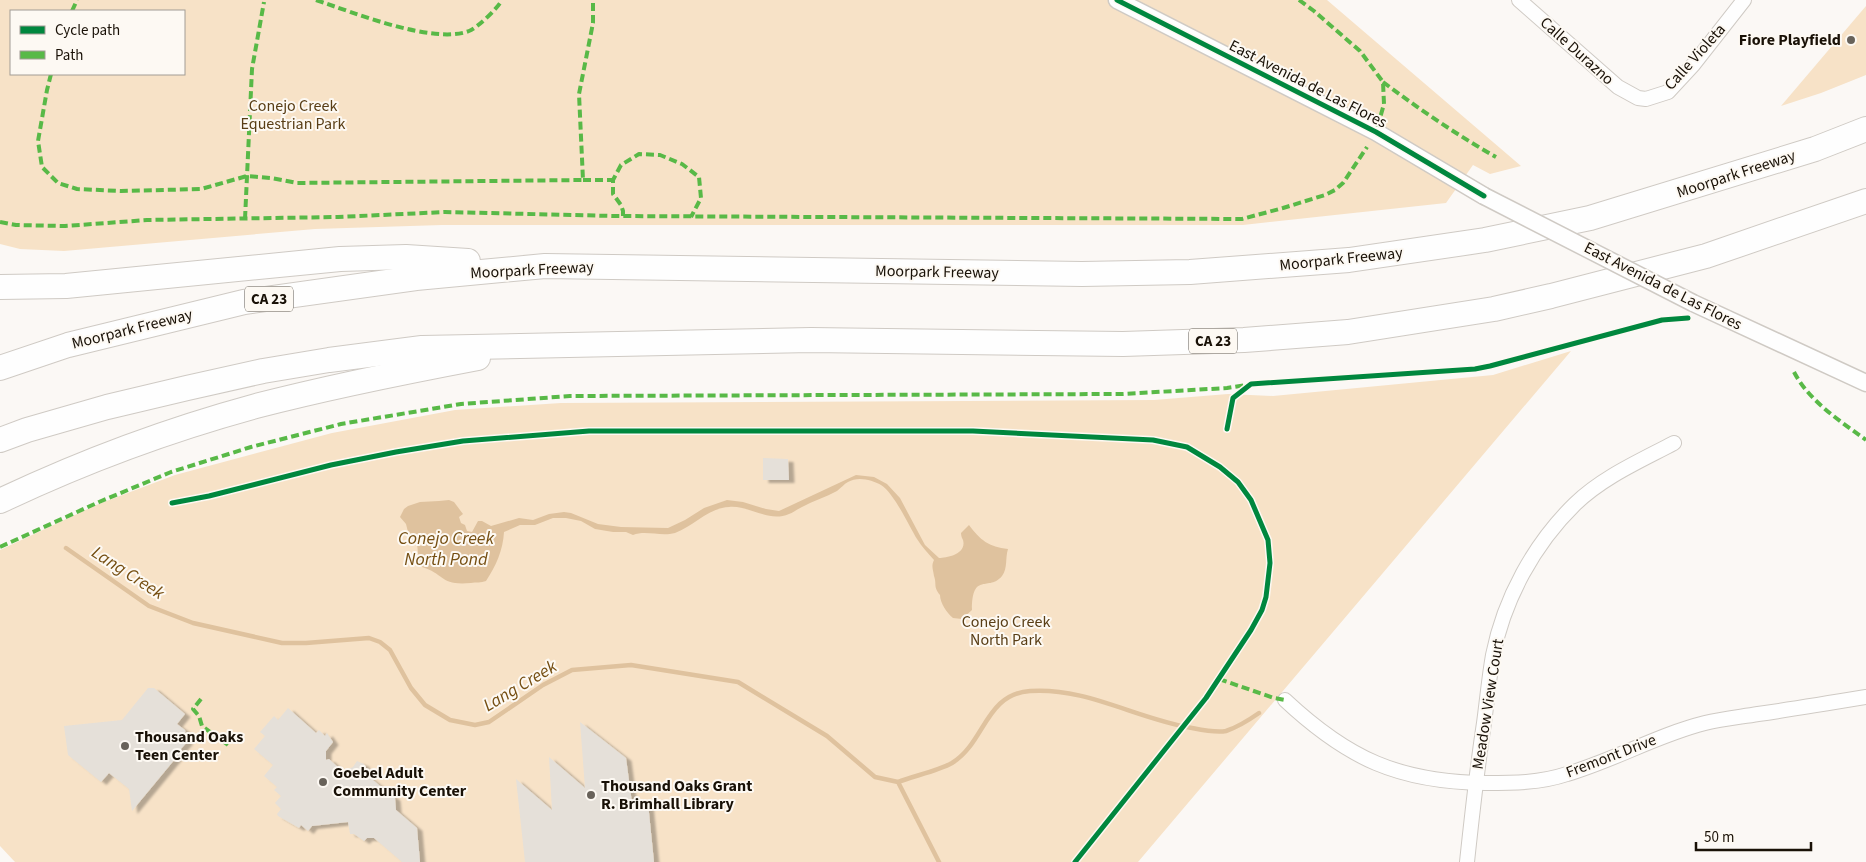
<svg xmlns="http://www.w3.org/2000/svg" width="1866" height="862" font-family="'Source Sans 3',sans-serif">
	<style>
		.green { fill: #f7e2c7; fill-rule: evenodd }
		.water { fill: #dfc29e }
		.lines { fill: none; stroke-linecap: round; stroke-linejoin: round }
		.stream { stroke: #dfc29e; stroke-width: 4.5 }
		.building { fill: #e5e0d9; filter: url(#shadow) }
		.minor-casing { stroke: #cfcac4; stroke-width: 16 }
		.tertiary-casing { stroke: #cfcac4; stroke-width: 19 }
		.motorway-casing { stroke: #cfcac4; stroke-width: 26 }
		.minor { stroke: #fefefe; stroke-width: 14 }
		.tertiary { stroke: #fefefe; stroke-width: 16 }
		.motorway { stroke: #fefefe; stroke-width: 24 }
		.tertiary-bridge-casing { stroke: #cfcac4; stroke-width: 19; stroke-linecap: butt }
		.tertiary-bridge { stroke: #fefefe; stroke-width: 16 }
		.quiet { stroke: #58b947; stroke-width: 4; stroke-dasharray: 8 4; stroke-linecap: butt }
		.cycleway-casing { stroke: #fdf9f3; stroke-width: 8 }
		.cycleway { stroke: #00873e; stroke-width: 5 }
		.poi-dot { fill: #68625a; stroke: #fdf9f3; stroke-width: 2 }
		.labels { text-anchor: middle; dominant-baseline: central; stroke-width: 4; stroke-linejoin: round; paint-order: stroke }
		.shield { fill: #fdf9f3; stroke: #5d574e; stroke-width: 1 }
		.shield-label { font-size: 15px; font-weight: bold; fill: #191107 }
		.poi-label { font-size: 16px; font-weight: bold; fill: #191107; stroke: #fdf9f3; text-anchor: start }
		.street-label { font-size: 16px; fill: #191107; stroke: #fdf9f3 }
		.park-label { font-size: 16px; fill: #593e16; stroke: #fdf9f3 }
		.water-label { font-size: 18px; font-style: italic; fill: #754e11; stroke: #fdf9f3 }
	</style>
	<defs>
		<filter id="shadow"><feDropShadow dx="5.5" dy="3" stdDeviation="1" flood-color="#0004"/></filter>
	</defs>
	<rect width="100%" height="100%" fill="#fbf8f5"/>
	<g class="green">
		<path d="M0,0H1327L1521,166L1490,174L1473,165L1446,203L1243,225H442L315,229L64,251L20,249L0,244ZM11,11H184V74H11Z"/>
		<path d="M1866,6V75L1821,93L1781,106Z"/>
		<path d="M1571,351L1138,862H15L0,846V550L96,505L175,475L332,433L455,410L561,403L1154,400L1228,394L1273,396L1493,375Z"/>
	</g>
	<path class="water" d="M856,475L874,477L887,484L900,498L925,545L939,558C947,558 967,554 963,540C962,538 961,536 961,533L969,525C980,540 989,547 1008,549C1005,558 1008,568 1002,576C989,592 972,571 972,610L962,619L953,618C947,613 940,603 940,595C933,586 937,585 934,576C933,569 931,566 934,560C928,553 922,547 917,539C909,526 894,493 881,485C872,480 858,476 848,482C844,484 841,488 837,491C826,497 813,501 802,507C797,509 793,513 789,514C768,523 750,505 729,507C708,508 694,526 675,533C661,537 646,530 633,535L626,532H613L595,529L581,521L566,518H553L535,525H520L504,532C503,550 496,566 486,581C481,583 476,582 471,583C440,586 445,574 422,567L419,564L417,543L409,536L406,524L400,517L404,509L408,506L420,502L439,501L449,500L454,502L463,514L459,517L461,523L465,525L467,531L472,532L478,521H482L491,526L519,518L533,520L549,514L564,512L571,513L598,524L621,527L668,528L685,520L704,508L727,500L743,502L766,509L779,511Z"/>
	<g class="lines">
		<g class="stream">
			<path d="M66,548L149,606L193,623L282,643H306L369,638L380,642L390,650L411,688L425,705L450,720L475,725L489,722L543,685L572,670L631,665L738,682L827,736L875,777L898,782L939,862"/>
			<path d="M898,782C913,776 938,771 952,763C985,743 985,694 1030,691C1086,687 1137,719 1192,728C1202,730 1216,733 1226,731C1238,727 1249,720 1259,713"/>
		</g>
	</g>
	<g class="building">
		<path d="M763,458L788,459L789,480H763Z"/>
		<path d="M148,688H154L185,714L177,724L185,730L187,742L180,750V753L132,811L129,789L109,773L101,782L68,755L64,726L122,720Z"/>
		<path d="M288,708L316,733L319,730L325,736L327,733L333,742L326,751V760L329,759L340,769V772L353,767L357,761L364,764L365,769L371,774L368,776L395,798L396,810L417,828L420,862H402L374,838H367L364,841L354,834H350L348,822L312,826L308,831L301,825L299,828L278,816L277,814L281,809L275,803L281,796L274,790L277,787L264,776L273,765L254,749L265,736L260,732L274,716L278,720Z"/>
		<path d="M580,722L626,758L632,803H648L654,862H525L516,779L552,810L549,757L585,788Z"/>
	</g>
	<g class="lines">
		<g class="minor-casing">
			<g id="minor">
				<path d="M1519,0L1618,87L1638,98L1646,99L1668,92L1693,65L1744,0"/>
				<path d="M1285,700C1348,759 1399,782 1485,783C1513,783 1540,783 1567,774C1615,760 1657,735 1705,723C1722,719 1740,717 1758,714C1794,709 1830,703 1866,697"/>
				<path d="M1467,862C1472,815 1477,769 1484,723C1487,701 1489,678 1493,655C1504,599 1534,544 1575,504C1603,477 1640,461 1674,443"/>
			</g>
		</g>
		<g class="tertiary-casing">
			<g id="tertiary">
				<path d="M1117,0L1376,132L1484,196"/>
				<path d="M1693,303L1866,383"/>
			</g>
		</g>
		<g class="motorway-casing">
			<g id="motorway">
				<path d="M0,287L66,286L340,259L406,257L468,261"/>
				<path d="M0,368L68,345L244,302L416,278L545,266L1082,274L1190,272L1349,260L1485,240L1590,218L1815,149L1866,129"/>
				<path d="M0,440L27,430L107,407L187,388L263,371L329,360L422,348L811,340L1123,344L1244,340L1348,332L1494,309L1551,296L1706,256L1866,201"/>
				<path d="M0,501C82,462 168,430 256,406C329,387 404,372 478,358"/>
			</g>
		</g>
		<use href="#minor" class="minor"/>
		<use href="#tertiary" class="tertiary"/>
		<use href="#motorway" class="motorway"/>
		<g class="tertiary-bridge-casing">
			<path id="tertiary-bridge" d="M1484,196L1693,303"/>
		</g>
		<use href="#tertiary-bridge" class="tertiary-bridge"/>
		<g class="quiet">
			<path d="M316,0C352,12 433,45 469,31C477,28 498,8 502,0"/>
			<path d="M1299,0L1314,11L1360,51L1383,82L1384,104L1376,132"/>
			<path d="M72,11L77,0"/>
			<path d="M51,74L47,90L38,141L42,167L58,183L77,189L121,191L201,189L247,176L271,178L297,183L583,180L579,94L593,23V0"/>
			<path d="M1383,82C1419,109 1457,135 1496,157"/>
			<path d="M583,180H613"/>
			<path d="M623,216V211L621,205L613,194V180L621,165L639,154L660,155L682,164L699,177L701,198L691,217"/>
			<path d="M245,219L252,69L264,2"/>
			<path d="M0,222L16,225L65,226L147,220L338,217L445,212L615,216L1242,219L1283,208L1325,195L1335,190L1343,183L1367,147"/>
			<path d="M1794,372C1809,401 1840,421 1866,440"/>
			<path d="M0,547L99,502L171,472L251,447L341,424L461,404L570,396L1122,394L1227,388L1246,385"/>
			<path d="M1219,679L1274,698L1285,700"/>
			<path d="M201,699L193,709L199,716L202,726L228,745"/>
		</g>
		<g class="cycleway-casing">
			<g id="cycleway">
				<path d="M1117,0L1376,132L1484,196"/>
				<path d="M1227,429L1233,398L1251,384L1475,369L1490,366L1662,320L1688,318"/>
				<path d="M172,503L209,496L331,465L396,452L463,441L589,431H973L1153,440L1187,447L1220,467L1238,482L1251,500L1268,540L1270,563L1266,597L1262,610L1251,630L1206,698L1075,862"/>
			</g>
		</g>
		<use href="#cycleway" class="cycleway"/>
	</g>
	<g class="poi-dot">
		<circle cx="1851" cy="40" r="5"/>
		<circle cx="125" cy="746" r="5"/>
		<circle cx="323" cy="782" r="5"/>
		<circle cx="591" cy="795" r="5"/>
	</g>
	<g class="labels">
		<g class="shield">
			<rect x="245" y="286.5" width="48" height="25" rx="4"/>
			<rect x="1189" y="328.5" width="48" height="25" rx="4"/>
		</g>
		<g class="shield-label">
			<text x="269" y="299">CA 23</text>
			<text x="1213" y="341">CA 23</text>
		</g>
		<g class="poi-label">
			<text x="1841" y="40" text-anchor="end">Fiore Playfield</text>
			<text x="135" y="737">Thousand Oaks<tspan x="135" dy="18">Teen Center</tspan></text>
			<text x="333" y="773">Goebel Adult<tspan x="333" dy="18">Community Center</tspan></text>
			<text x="601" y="786">Thousand Oaks Grant<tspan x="601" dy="18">R. Brimhall Library</tspan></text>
		</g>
		<g class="street-label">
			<text transform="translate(1577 51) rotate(42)">Calle Durazno</text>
			<text transform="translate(1695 57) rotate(-48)">Calle Violeta</text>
			<text transform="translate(1308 84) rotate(27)">East Avenida de Las Flores</text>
			<text transform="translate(1736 174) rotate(-18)">Moorpark Freeway</text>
			<text transform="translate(1341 259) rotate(-6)">Moorpark Freeway</text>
			<text transform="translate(532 270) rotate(-3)">Moorpark Freeway</text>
			<text transform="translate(937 272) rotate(1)">Moorpark Freeway</text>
			<text transform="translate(1663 286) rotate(27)">East Avenida de Las Flores</text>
			<text transform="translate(132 329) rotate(-14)">Moorpark Freeway</text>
			<text transform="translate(1488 704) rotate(-81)">Meadow View Court</text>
			<text transform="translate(1611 756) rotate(-21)">Fremont Drive</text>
		</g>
		<g class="park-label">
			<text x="293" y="106">Conejo Creek<tspan x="293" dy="18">Equestrian Park</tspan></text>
			<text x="1006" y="622">Conejo Creek<tspan x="1006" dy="18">North Park</tspan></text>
		</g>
		<g class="water-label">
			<text x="446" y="538">Conejo Creek<tspan x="446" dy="21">North Pond</tspan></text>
			<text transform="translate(128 573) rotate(33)">Lang Creek</text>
			<text transform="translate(520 686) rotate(-31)">Lang Creek</text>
		</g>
	</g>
	<rect x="10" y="10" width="175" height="65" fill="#fdf9f3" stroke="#a29c95"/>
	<rect x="20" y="26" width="25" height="8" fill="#00873e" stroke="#a29c95"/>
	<text x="55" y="35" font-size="15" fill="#191107">Cycle path</text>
	<rect x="20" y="51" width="25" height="8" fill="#58b947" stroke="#a29c95"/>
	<text x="55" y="60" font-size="15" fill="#191107">Path</text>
	<path d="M1696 842v8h115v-8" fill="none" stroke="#191107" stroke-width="2.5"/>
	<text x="1704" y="842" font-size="15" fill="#191107" stroke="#fdf9f3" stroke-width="4" paint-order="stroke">50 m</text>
</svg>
